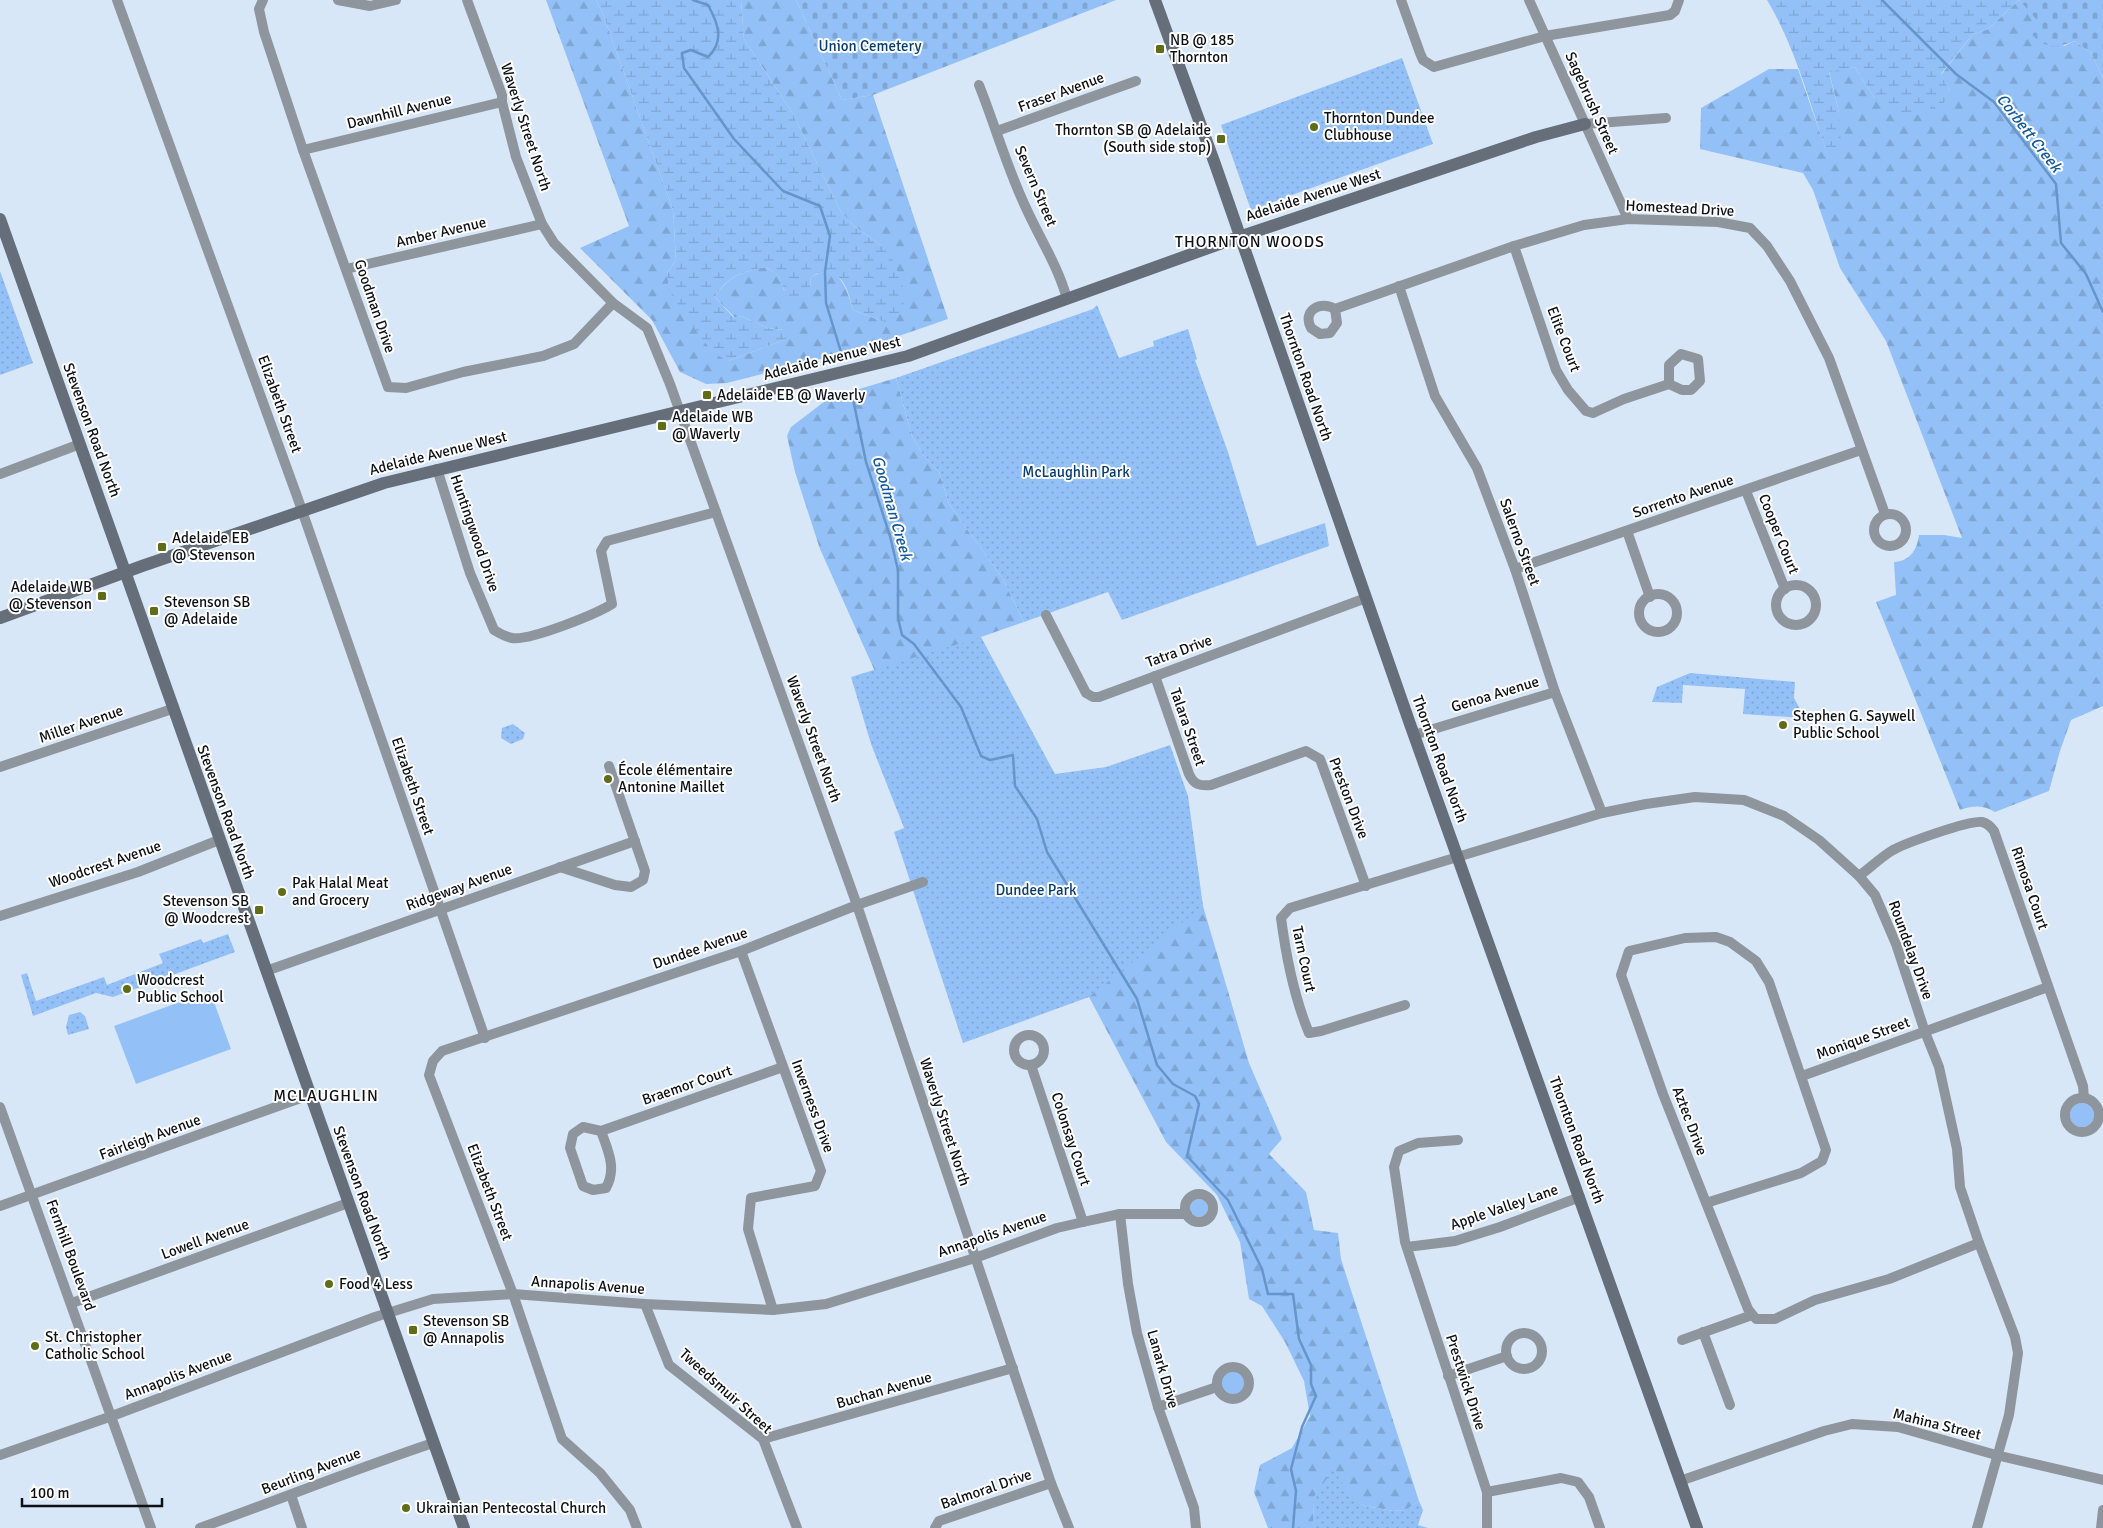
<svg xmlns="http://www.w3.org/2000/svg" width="2103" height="1528" font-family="Signika,sans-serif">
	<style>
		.grass { fill: #93c1f7 }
		.forest { fill: url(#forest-firs) }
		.wetland { fill: url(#wetland-marsh) }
		.cemetery { fill: url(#cemetery-stones) }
		.park { fill: url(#park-dots) }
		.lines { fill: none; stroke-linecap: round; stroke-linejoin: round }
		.stream { stroke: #6595cb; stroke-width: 2.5 }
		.street { stroke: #8f959c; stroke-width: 10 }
		.secondary { stroke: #666f79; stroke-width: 12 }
		.poi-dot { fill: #5d6d18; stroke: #fff; stroke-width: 2 }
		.labels { text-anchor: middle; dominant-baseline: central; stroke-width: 4; stroke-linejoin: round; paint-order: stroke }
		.poi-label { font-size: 15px; fill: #0d1218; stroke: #fff; text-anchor: start }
		.park-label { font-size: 15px; fill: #073c6f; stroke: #fff }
		.street-label { font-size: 15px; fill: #0d1218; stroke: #fff }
		.water-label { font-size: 16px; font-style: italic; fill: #14599c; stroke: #fff }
		.neighbourhood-label { font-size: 16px; letter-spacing: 1px; fill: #0d1218; stroke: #fff }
	</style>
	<defs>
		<pattern id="forest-firs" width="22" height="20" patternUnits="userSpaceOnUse" patternTransform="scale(1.25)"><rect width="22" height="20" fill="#93c1f7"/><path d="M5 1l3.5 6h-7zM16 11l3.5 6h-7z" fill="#7ea5d3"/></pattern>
		<pattern id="wetland-marsh" width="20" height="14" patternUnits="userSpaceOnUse" patternTransform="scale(1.25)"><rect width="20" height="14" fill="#93c1f7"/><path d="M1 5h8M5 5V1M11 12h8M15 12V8" fill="none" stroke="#7ea5d3"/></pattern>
		<pattern id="cemetery-stones" width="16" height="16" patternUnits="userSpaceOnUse" patternTransform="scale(1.25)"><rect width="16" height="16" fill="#93c1f7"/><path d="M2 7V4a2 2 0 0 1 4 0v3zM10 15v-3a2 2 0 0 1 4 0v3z" fill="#7ea5d3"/></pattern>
		<pattern id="park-dots" width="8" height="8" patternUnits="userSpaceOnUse" patternTransform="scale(1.25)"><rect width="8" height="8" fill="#93c1f7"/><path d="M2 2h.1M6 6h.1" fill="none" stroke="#7ea5d3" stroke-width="1.8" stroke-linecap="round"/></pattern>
	</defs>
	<rect width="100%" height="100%" fill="#d8e7f8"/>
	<g class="grass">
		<path d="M210,991L231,1049L136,1084L114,1026Z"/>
		<circle cx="2082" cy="1115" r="12"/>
		<circle cx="1199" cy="1208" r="9"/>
		<circle cx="1233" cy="1383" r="12"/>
	</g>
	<g class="forest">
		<path d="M546,0H596L603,14L673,210L676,260L667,273L728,361L787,339L784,330L767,328L741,316L735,318L715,297C729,275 741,273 765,267C777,274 783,277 784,291L810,286L811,277C839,260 847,289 853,310L884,322L882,246L854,226L841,212L793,114L744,39L741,0H796L842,100L873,95L948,319L867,347L727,383L706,384L680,372L652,320L580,248L629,226Z"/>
		<path d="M2019,0L2064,46L2075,41L2091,53L2103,78V706L2071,720L2060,751L2049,791L1995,812C1983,805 1973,805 1960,810L1876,602L1896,595L1894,562C1910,561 1917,550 1919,535H1944L1962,538L1886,341L1840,268L1813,190L1803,173L1700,149L1701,108L1769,69H1798L1829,159L1839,112L1829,71L1855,67L1875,99L1950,91L1941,75L1972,35L1988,29Z"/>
		<path d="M896,378L912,436L923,455L939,472L949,504L1003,579L1024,622L981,637L904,736L820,549L795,472L787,436L791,427L829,398Z"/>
		<path d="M1115,863L1203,906L1249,1063L1282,1139L1269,1154L1306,1192L1314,1230L1338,1233L1341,1259L1419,1501L1406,1510L1393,1511L1365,1506L1352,1501L1346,1490L1313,1498L1314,1528H1268L1254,1492L1260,1465L1292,1448L1310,1416L1304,1381L1285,1342L1262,1306L1249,1299L1240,1242L1217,1195L1166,1142L1089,997L1053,885Z"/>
	</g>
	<g class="wetland">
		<path d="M596,0H741L744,39L793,114L841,212L854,226L882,246L893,260L902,283L905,300L898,317L884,322L853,310C848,293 846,275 827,273C819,272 817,273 811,277L809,294L795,301L789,300C778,281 788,280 765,267C742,273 728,275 715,297L734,318L741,316L767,328L784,330L788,335L787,339L728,361L713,353L690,322L669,291L667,273L676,260L673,210L603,14Z"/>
		<path d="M1767,0H2019L1988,29L1972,35L1941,74L1950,91L1949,100L1902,122L1875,99L1855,67L1829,72L1839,112L1841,144L1829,160C1811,107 1796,48 1767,0Z"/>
	</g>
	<g class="cemetery">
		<path d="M796,0H1116L873,95L842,100Z"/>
		<path d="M2019,0H2103V78L2091,53L2075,41C2055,49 2043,49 2029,31L2036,19Z"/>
	</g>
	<g class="park">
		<path d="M1402,58L1433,144L1251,210L1221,125Z"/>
		<path d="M0,271L33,363L0,375Z"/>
		<path d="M1097,305L1119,358L1154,346L1153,341L1188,329L1197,359L1195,360L1228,452L1257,546L1325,523L1329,546L1122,620L1108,592L1024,622L1003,579L949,504L939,472L923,455L912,436L896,378L1093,309Z"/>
		<path d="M981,637L1055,774L1106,767L1170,745L1188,796L1203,906L1089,997L963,1043L894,832L904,828L871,744L851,677Z"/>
		<path d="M1690,673L1795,682L1794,698L1805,718L1743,714L1745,689L1683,685L1682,703L1652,702L1657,687Z"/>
		<path d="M513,724L525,733L523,739L511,744L501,738L502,728Z"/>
		<path d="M228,934L235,952L113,997L96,993L33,1016L21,975L27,973L36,1001L104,977L107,985L163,963L159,954L201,939L203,943Z"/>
		<path d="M80,1012L85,1016L89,1029L68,1035L66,1027L69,1015Z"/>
		<path d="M1334,1468L1352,1500L1365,1506L1393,1511L1405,1510L1419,1501L1423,1510L1418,1525L1428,1528H1314L1313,1498Z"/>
	</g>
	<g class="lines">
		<g class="stream">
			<path d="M693,0L708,5C718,23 725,41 708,57L691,50L682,53L684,68L734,139L783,191L820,206L830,236L825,272L826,303L841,352"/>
			<path d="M1882,0L1956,74L1994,102L2056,184L2061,243L2086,274L2103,312"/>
			<path d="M853,399L866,462L890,536L898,570V618L902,635L914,644L961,707L981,756L990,760L1013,755L1015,786L1037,819L1047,852L1137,999L1157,1065L1173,1084L1195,1096L1199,1104L1187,1156L1228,1200L1262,1269L1268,1294H1293L1299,1339L1311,1365V1384L1316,1396L1302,1427L1291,1469L1296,1491L1293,1528"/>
		</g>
		<g class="street">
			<path d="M117,0L298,499L485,1038"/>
			<path d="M263,0L259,9L264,32L303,150L388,387L406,388L463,372L543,356L574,344L613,303"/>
			<path d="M338,0L370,6L396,0"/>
			<path d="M467,0L502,95V102L516,157L542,224L554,243L613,303L647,328L670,384L857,905L1051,1483L1069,1528"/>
			<path d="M1401,0L1420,53L1423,60L1434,67L1545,36L1670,15L1675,11L1679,0"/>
			<path d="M1529,0L1628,219"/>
			<path d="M979,85C995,125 1007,168 1026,208C1040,239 1058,266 1067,299"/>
			<path d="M1585,124L1666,118"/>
			<path d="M997,131L1136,81"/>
			<path d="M303,150L502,102"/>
			<path d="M1514,246L1556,370L1568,390L1586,411L1593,413L1624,399L1669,384L1682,390H1691L1700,381L1698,359L1681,354L1669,365V384"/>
			<path d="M346,269L542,224"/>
			<path d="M1399,286L1435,396L1477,468L1515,569L1555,692L1602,813"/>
			<path d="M1335,309L1337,323L1330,333L1320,334L1311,328C1302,311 1320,300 1335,309L1514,246L1584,225L1628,219L1718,222L1750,228L1767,246L1790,281L1829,358L1885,514"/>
			<path d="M437,469L470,573L494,630C499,633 506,637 512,638C530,641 596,614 612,604L601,551L607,541L716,512"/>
			<path d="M0,474L80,444"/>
			<path d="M1746,491L1785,589"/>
			<circle cx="1890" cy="530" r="16"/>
			<path d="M1627,531L1650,597"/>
			<path d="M1515,569L1861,450"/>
			<circle cx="1796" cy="605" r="20"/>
			<circle cx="1658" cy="613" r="19"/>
			<path d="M1046,615L1086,693L1093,697H1099L1366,598"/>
			<path d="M1155,676L1189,774C1194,785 1200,786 1211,785L1306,751L1320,759L1366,886"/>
			<path d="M1414,735L1555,692"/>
			<path d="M0,767L172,709"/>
			<path d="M560,867L615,885L631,887L643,880L645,871L609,766"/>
			<path d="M1859,876C1870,868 1881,857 1893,850C1906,843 1969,820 1982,822C1987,823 1991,827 1994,831L2083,1086L2084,1098"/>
			<path d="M0,916L138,872L219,840"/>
			<path d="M741,951L821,1171L815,1186L751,1198L748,1229L773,1310"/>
			<path d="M266,971L635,841"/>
			<path d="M1405,1005L1321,1031L1309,1033C1294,997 1286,956 1281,918L1290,908L1602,813L1646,804L1695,797L1744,800L1784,816L1819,840L1859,876L1875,895L1896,944L1925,1032L1939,1067L1957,1149L1960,1187L1979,1243L2015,1337L2018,1353L2009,1415L1977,1528"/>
			<circle cx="1029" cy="1050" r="15"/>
			<path d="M1031,1065L1083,1222"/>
			<path d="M1802,1076L2048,987"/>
			<circle cx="2082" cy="1115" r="17"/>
			<path d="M0,1107L151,1528"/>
			<path d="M601,1131C608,1151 617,1168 606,1188L593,1190L583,1186L570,1148L573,1134L583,1127L601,1131L783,1067"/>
			<path d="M1458,1140L1418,1143L1399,1151L1394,1167L1405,1242L1487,1492V1528"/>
			<circle cx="1199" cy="1208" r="14"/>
			<path d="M1706,1203L1801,1173L1822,1161L1826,1150L1769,982L1756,961L1730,942L1716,937L1685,938L1629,951L1621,975L1663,1094L1748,1309L1756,1319H1775L1815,1300L1889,1279L1979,1243"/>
			<path d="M0,1206L309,1095"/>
			<path d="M1120,1214L1128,1284L1137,1333L1158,1407L1194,1508L1196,1528"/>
			<path d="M1407,1247L1455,1241L1500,1227L1580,1197"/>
			<path d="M72,1303L348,1203"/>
			<path d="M645,1304L669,1365L763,1439L797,1528"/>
			<path d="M1703,1332L1730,1405"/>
			<circle cx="1524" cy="1351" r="18"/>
			<path d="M1682,1340L1752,1315"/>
			<circle cx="1233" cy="1383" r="16"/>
			<path d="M1448,1376L1507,1356"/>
			<path d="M1158,1407L1217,1387"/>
			<path d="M763,1439L1013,1368"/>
			<path d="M0,1455L112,1416L375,1317L433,1299L513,1294L645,1304L773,1310L826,1304L975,1258L1057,1228L1083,1222L1120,1214H1187"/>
			<path d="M1680,1481L1824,1431L1852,1424L1898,1427L1996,1455L2103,1480"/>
			<path d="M1487,1492L1561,1478L1578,1482L1589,1497L1600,1528"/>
			<path d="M291,1495L302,1528"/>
			<path d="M200,1528C278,1500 355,1469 433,1443"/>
			<path d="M637,1528L630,1510L600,1473L562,1439L513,1294L429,1075L433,1061L442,1051L741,951L857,905L923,882"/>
			<path d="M935,1528L939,1521L1051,1483"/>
			<path d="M2101,1528L2103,1510"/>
		</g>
		<g class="secondary">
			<path d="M1155,0L1215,164L1410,724L1697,1528"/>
			<path d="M0,219C155,655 307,1092 464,1528"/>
			<path d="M0,618L142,566L384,483L908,356L1239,237L1536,137L1585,124"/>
		</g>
	</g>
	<g class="poi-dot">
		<rect x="1155" y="44" width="10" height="10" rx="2.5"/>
		<circle cx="1314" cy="127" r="5"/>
		<rect x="1216" y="134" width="10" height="10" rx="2.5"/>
		<rect x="702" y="390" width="10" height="10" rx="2.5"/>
		<rect x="657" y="421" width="10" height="10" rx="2.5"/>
		<rect x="157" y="542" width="10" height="10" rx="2.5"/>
		<rect x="97" y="591" width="10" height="10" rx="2.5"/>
		<rect x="149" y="606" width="10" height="10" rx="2.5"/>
		<circle cx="1783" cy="725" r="5"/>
		<circle cx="608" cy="779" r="5"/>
		<circle cx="282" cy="892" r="5"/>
		<rect x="254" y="905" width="10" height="10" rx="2.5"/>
		<circle cx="127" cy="989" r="5"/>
		<circle cx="329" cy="1284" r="5"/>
		<rect x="408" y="1325" width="10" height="10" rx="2.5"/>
		<circle cx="35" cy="1346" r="5"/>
		<circle cx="406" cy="1508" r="5"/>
	</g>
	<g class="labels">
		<g class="poi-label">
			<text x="1170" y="40">NB @ 185<tspan x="1170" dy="17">Thornton</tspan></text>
			<text x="1324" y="118">Thornton Dundee<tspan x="1324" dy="17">Clubhouse</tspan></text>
			<text x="1211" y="130" text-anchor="end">Thornton SB @ Adelaide<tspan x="1211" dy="17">(South side stop)</tspan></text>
			<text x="717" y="395">Adelaide EB @ Waverly</text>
			<text x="672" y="417">Adelaide WB<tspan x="672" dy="17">@ Waverly</tspan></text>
			<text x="172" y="538">Adelaide EB<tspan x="172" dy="17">@ Stevenson</tspan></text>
			<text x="92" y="587" text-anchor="end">Adelaide WB<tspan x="92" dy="17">@ Stevenson</tspan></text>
			<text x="164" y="602">Stevenson SB<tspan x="164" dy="17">@ Adelaide</tspan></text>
			<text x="1793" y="716">Stephen G. Saywell<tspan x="1793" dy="17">Public School</tspan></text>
			<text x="618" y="770">École élémentaire<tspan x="618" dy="17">Antonine Maillet</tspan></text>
			<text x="292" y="883">Pak Halal Meat<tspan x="292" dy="17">and Grocery</tspan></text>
			<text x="249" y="901" text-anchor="end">Stevenson SB<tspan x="249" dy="17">@ Woodcrest</tspan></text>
			<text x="137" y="980">Woodcrest<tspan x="137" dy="17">Public School</tspan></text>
			<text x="339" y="1284">Food 4 Less</text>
			<text x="423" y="1321">Stevenson SB<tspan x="423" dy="17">@ Annapolis</tspan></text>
			<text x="45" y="1337">St. Christopher<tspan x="45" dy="17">Catholic School</tspan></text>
			<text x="416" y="1508">Ukrainian Pentecostal Church</text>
		</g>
		<g class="park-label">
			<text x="870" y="46">Union Cemetery</text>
			<text x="1076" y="472">McLaughlin Park</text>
			<text x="1036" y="890">Dundee Park</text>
		</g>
		<g class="street-label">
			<text transform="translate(1061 92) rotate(-20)">Fraser Avenue</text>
			<text transform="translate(1592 103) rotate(66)">Sagebrush Street</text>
			<text transform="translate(399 111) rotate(-14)">Dawnhill Avenue</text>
			<text transform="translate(526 127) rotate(72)">Waverly Street North</text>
			<text transform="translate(1036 186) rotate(67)">Severn Street</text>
			<text transform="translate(1313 195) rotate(-18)">Adelaide Avenue West</text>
			<text transform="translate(1680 208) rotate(3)">Homestead Drive</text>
			<text transform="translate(441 232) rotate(-13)">Amber Avenue</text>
			<text transform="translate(375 306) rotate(71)">Goodman Drive</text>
			<text transform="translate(1564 339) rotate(69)">Elite Court</text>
			<text transform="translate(832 358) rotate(-14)">Adelaide Avenue West</text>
			<text transform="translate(1306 377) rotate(71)">Thornton Road North</text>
			<text transform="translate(280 404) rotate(70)">Elizabeth Street</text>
			<text transform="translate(92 430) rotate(70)">Stevenson Road North</text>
			<text transform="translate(438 453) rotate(-14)">Adelaide Avenue West</text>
			<text transform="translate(1683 496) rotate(-19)">Sorrento Avenue</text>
			<text transform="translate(475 533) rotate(71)">Huntingwood Drive</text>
			<text transform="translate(1779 534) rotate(68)">Cooper Court</text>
			<text transform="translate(1520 542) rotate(70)">Salerno Street</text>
			<text transform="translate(1179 651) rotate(-20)">Tatra Drive</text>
			<text transform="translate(1495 694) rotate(-17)">Genoa Avenue</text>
			<text transform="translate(81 724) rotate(-19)">Miller Avenue</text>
			<text transform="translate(1188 727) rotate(71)">Talara Street</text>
			<text transform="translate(814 739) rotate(70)">Waverly Street North</text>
			<text transform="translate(1440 759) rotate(70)">Thornton Road North</text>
			<text transform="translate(413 786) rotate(71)">Elizabeth Street</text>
			<text transform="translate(1349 798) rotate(69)">Preston Drive</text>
			<text transform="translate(226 812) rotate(70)">Stevenson Road North</text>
			<text transform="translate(105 864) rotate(-19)">Woodcrest Avenue</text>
			<text transform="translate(459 887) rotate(-20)">Ridgeway Avenue</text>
			<text transform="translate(2030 888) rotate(71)">Rimosa Court</text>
			<text transform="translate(700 948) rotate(-19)">Dundee Avenue</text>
			<text transform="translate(1911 950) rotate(70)">Roundelay Drive</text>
			<text transform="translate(1304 959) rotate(78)">Tarn Court</text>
			<text transform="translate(1863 1038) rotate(-20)">Monique Street</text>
			<text transform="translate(687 1085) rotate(-19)">Braemor Court</text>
			<text transform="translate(813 1106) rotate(70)">Inverness Drive</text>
			<text transform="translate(1690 1121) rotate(69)">Aztec Drive</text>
			<text transform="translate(945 1122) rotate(72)">Waverly Street North</text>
			<text transform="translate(150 1137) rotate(-20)">Fairleigh Avenue</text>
			<text transform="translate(1071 1139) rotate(72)">Colonsay Court</text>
			<text transform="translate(1577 1140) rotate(70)">Thornton Road North</text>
			<text transform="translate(490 1192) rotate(69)">Elizabeth Street</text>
			<text transform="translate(362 1193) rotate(70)">Stevenson Road North</text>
			<text transform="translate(1504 1207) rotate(-19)">Apple Valley Lane</text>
			<text transform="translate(992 1234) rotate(-19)">Annapolis Avenue</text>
			<text transform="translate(205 1239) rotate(-20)">Lowell Avenue</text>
			<text transform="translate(71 1255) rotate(70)">Fernhill Boulevard</text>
			<text transform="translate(588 1285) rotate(4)">Annapolis Avenue</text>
			<text transform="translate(1163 1369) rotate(74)">Lanark Drive</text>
			<text transform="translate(178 1375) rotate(-21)">Annapolis Avenue</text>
			<text transform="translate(1466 1382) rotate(72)">Prestwick Drive</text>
			<text transform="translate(884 1390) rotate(-16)">Buchan Avenue</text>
			<text transform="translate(726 1391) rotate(42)">Tweedsmuir Street</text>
			<text transform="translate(1937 1424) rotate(14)">Mahina Street</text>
			<text transform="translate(311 1471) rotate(-21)">Beurling Avenue</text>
			<text transform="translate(986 1489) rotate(-19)">Balmoral Drive</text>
		</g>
		<g class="water-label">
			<text transform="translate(2029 133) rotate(52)">Corbett Creek</text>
			<text transform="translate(892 508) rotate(74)">Goodman Creek</text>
		</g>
		<g class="neighbourhood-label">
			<text x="1250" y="242">THORNTON WOODS</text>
			<text x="326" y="1096">MCLAUGHLIN</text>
		</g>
	</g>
	<path d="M22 1498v8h140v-8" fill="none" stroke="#0d1218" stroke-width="2.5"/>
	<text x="30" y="1498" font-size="15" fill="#0d1218" stroke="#ffffff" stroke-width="4" paint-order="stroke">100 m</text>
</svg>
